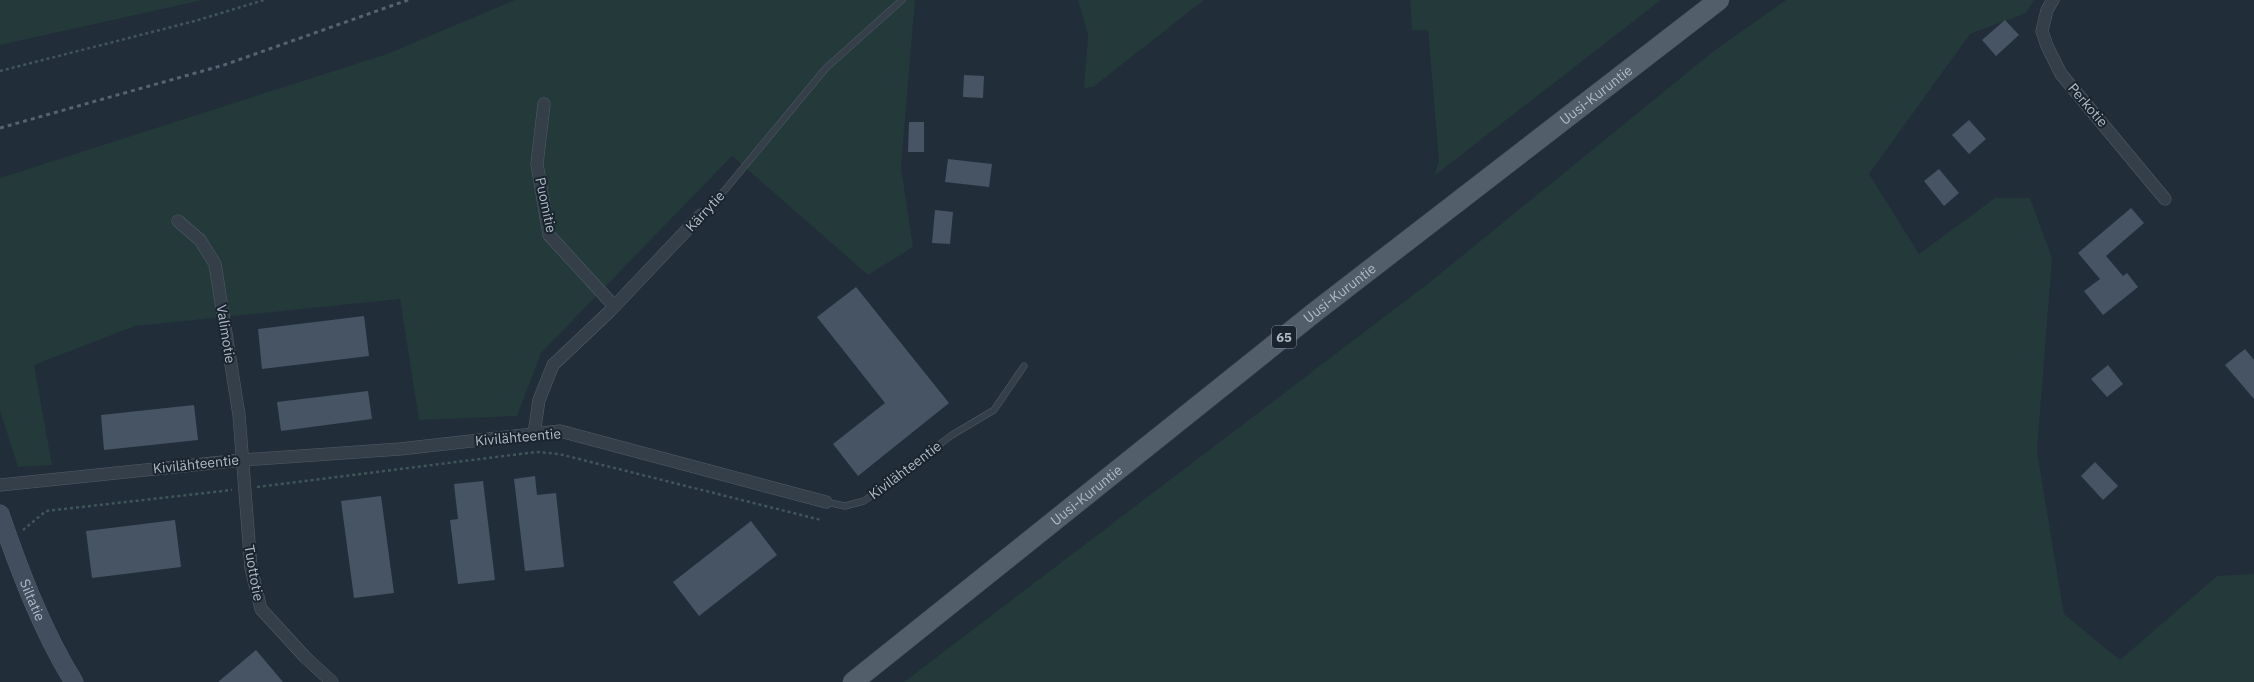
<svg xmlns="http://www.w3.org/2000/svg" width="2254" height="682" font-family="'IBM Plex Sans',sans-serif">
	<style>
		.green { fill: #23393a }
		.building { fill: #475463 }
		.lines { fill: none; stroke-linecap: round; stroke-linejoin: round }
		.service-casing { stroke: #525d67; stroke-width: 7 }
		.minor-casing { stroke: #525d67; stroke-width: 13 }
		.secondary-casing { stroke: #525d67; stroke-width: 19 }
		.primary-casing { stroke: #3e4853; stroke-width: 21 }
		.path { stroke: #405658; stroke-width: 2.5; stroke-dasharray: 3 3; stroke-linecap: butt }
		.service { stroke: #343f49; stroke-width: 6 }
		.minor { stroke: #343f49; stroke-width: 12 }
		.secondary { stroke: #424e5d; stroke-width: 18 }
		.primary { stroke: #525e6a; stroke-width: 20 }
		.rail { stroke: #566371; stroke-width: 3; stroke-dasharray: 4 4; stroke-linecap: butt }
		.labels { text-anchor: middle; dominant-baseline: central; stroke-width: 4; stroke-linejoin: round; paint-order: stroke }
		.shield { fill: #1a242e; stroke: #828d98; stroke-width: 1 }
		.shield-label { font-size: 13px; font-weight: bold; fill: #afbac6 }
		.street-label { font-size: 14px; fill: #afbac6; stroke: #1a242e }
	</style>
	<rect width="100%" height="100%" fill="#212d39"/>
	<g class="green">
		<path d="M0,0H203L0,45Z"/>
		<path d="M515,0H915L901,167L913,247L868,275L732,156L541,353L517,416L419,420L400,299L135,326L34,365L52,465L18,467L0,411V178L387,54Z"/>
		<path d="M1078,0H1204L1093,87L1084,88L1088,35Z"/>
		<path d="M1410,0H1661L1434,176L1439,161L1428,30H1412Z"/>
		<path d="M1786,0H2034L2026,13L1970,34L1869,174L1919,254L1995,198H2030L2052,258L2037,451L2064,614L2120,660L2217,576L2254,574V682H904L1430,282L1715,50Z"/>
	</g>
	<g class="building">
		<path d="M2005,20L2019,35L1996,56L1982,40Z"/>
		<path d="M964,75L984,76L983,98L963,97Z"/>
		<path d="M1969,120L1986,139L1969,154L1952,135Z"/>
		<path d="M909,122H924V152H908Z"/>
		<path d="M948,159L992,164L989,187L945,182Z"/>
		<path d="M1939,169L1959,193L1944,206L1924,181Z"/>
		<path d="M2131,208L2144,223L2106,256L2123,276L2127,273L2138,287L2103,315L2084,291L2100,279L2078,253Z"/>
		<path d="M935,210L953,212L950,244L932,243Z"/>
		<path d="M856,287L949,403L858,476L833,444L885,403L817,317Z"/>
		<path d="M364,316L369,356L262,369L258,329Z"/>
		<path d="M2245,349L2254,360V399L2225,365Z"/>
		<path d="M2108,365L2123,384L2107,397L2091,379Z"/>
		<path d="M368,391L372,419L281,431L277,402Z"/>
		<path d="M194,405L198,440L104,450L101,415Z"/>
		<path d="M2095,462L2118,486L2103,500L2081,476Z"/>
		<path d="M535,476L537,495L556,493L564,567L525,571L514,479Z"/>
		<path d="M483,481L495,580L458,584L450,520L458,519L454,484Z"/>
		<path d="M381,496L394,593L354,598L341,501Z"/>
		<path d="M175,520L181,567L92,578L86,531Z"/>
		<path d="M751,521L777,555L699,616L673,582Z"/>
		<path d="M256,650L283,682H218Z"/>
	</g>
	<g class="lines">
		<g class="service-casing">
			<g id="service">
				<path d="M701,215L724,191L826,68L902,0"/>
				<path d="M826,502L845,506L864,501L952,435L994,410L1024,366"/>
			</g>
		</g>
		<g class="minor-casing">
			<g id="minor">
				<path d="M2053,0L2047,10L2042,31L2047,46L2061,74L2165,199"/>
				<path d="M544,104L537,164L549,235L614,306"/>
				<path d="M178,221L200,240L215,264L239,415L251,568L261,609L305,657L332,682"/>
				<path d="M534,434L539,400L553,365L609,312L701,215"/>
				<path d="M0,485L242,460L400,449L560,431L826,502"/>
			</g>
		</g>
		<g class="secondary-casing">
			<g id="secondary">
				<path id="s1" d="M0,514C19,569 43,633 74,682"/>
			</g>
		</g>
		<g class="primary-casing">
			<g id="primary">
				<path id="s2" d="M853,682L1315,312L1719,0"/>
			</g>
		</g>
		<g class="path">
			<path d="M0,71L195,21L264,0"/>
			<path d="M257,487L536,452L559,454L821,520"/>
			<path d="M23,530L46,511L232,490"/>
		</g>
		<use href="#service" class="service"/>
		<use href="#minor" class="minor"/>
		<use href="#secondary" class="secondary"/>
		<use href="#primary" class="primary"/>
		<path class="rail" d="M0,128L224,65L408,0"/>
	</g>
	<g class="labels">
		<rect class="shield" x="1272" y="326" width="24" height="22" rx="3"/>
		<g class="shield-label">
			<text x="1284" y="337">65</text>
		</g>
		<g class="street-label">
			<text stroke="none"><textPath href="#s2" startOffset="947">Uusi-Kuruntie</textPath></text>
			<text transform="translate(2088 105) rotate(49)">Perkotie</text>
			<text transform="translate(546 205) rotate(78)">Puomitie</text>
			<text transform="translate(705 211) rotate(-47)">Kärrytie</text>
			<text stroke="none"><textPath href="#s2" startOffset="623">Uusi-Kuruntie</textPath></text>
			<text transform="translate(226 334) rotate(81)">Valimotie</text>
			<text transform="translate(518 437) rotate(-5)">Kivilähteentie</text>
			<text transform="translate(196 464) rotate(-6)">Kivilähteentie</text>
			<text transform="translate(905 470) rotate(-37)">Kivilähteentie</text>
			<text stroke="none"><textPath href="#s2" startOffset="299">Uusi-Kuruntie</textPath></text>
			<text transform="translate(254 573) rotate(80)">Tuottotie</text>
			<text stroke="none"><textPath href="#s1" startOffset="92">Siltatie</textPath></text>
		</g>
	</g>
</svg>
